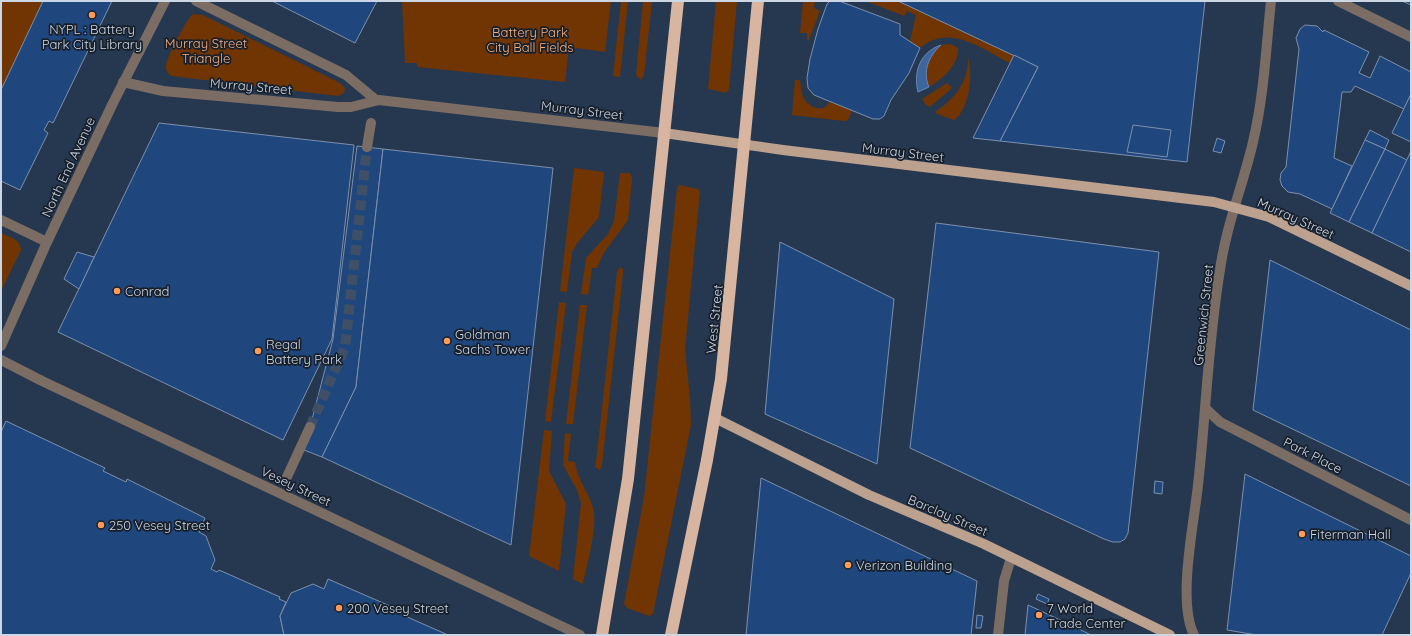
<svg xmlns="http://www.w3.org/2000/svg" width="1412" height="636" font-family="Quicksand,sans-serif">
	<style>
		.green { fill: #703502 }
		.water { fill: #3d659e; stroke: #6887b4 }
		.building { fill: #1f477d; stroke: #7c90ad }
		.lines { fill: none; stroke-linecap: round; stroke-linejoin: round }
		.minor-tunnel { stroke: #3f5066; stroke-width: 10; stroke-dasharray: 10 5; stroke-linecap: butt }
		.minor { stroke: #7b6d64; stroke-width: 10 }
		.major { stroke: #bda18f; stroke-width: 10 }
		.highway { stroke: #d7b5a0; stroke-width: 12 }
		.poi-dot { fill: #fe9b58; stroke: #171f2a; stroke-width: 1.5 }
		.labels { text-anchor: middle; dominant-baseline: central; stroke-width: 3.5; stroke-linejoin: round; paint-order: stroke }
		.poi-label { font-size: 13px; fill: #ccd7e6; stroke: #171f2a; text-anchor: start }
		.park-label { font-size: 13px; fill: #f8af81; stroke: #171f2a }
		.street-label { font-size: 13px; fill: #ccd7e6; stroke: #171f2a }
	</style>
	<rect width="100%" height="100%" fill="#263850"/>
	<g class="green">
		<path d="M1,1H43L1,90Z"/>
		<path d="M402,1H611L605,52L569,47L565,82L417,67V63H405Z"/>
		<path d="M621,1H628L620,77L613,76Z"/>
		<path d="M643,1H652L644,75L641,80L636,75Z"/>
		<path d="M716,1H737L729,89L726,93L708,89Z"/>
		<path d="M803,1H815L814,8L820,11L809,40H807V33H800Z"/>
		<path d="M866,1H898L1014,55L1010,63C981,49 950,23 920,48L910,41L916,15L907,11L904,16Z"/>
		<path d="M193,14L203,15L340,83L345,88L344,93L338,96L171,76C168,73 165,70 166,65C167,57 187,18 193,14Z"/>
		<path d="M951,44L958,48C959,65 942,79 929,87C922,71 929,56 941,45Z"/>
		<path d="M968,57C973,74 970,109 954,120L937,114L935,112C956,98 968,82 968,57Z"/>
		<path d="M795,80H800C801,87 801,93 804,99C811,109 824,113 830,101L852,111L848,120L844,121L792,115Z"/>
		<path d="M947,83L952,88L930,107L925,104L922,99Z"/>
		<path d="M574,168L604,172L599,217L578,242L572,252L567,292L560,291Z"/>
		<path d="M620,173H630L632,178L628,220L603,254L597,268H592L588,295L581,294L586,258L608,234L614,221Z"/>
		<path d="M679,185L698,189L700,191L685,350L690,398L691,425L653,614L649,616L627,608L624,604L644,497L677,188Z"/>
		<path d="M1,233C9,237 21,239 21,250L1,291Z"/>
		<path d="M620,267L623,269V273L602,465L600,470L595,467L596,462L617,272Z"/>
		<path d="M559,302L566,303L551,422L545,421Z"/>
		<path d="M580,305H587L573,424H566Z"/>
		<path d="M544,430L552,431L549,471L566,504L559,571L529,556Z"/>
		<path d="M565,433L571,434L568,461L575,462C577,479 588,491 593,508C598,525 587,565 583,584L573,579L581,503L577,490L563,465Z"/>
	</g>
	<path class="water" d="M941,45C929,56 922,71 929,87L918,92C913,72 920,52 941,45Z"/>
	<g class="building">
		<path d="M43,1H112L53,123L49,121L44,130L48,133L20,190L1,181V90Z"/>
		<path d="M272,1H377L355,43Z"/>
		<path d="M830,1H839L900,24V35L920,48L909,73L891,100L884,116L880,119H873L814,95L808,88L807,78L810,59L818,29L827,4Z"/>
		<path d="M898,1H1205L1187,162L1000,141L1038,67Z"/>
		<path d="M1402,1H1411V5Z"/>
		<path d="M1305,25L1317,26L1323,32L1324,30L1369,52L1359,73L1370,78L1380,56L1411,72V94L1404,109L1355,86L1351,92H1342L1334,158L1352,166L1332,209L1300,194L1288,192L1282,186L1280,180L1281,173L1286,167L1299,49L1296,38L1300,29Z"/>
		<path d="M1014,55L1038,67L1000,141L973,138Z"/>
		<path d="M1411,94V142L1392,133Z"/>
		<path d="M159,123L354,145L332,339L283,440L58,332Z"/>
		<path d="M1133,125L1171,130L1167,157L1127,152Z"/>
		<path d="M1370,130L1389,140L1385,149L1365,140Z"/>
		<path d="M1217,138L1225,141L1221,153L1213,151Z"/>
		<path d="M1365,140L1385,149L1349,222L1330,213Z"/>
		<path d="M357,146L383,149L356,387L322,457L304,450L333,339Z"/>
		<path d="M383,149L553,168L511,545L322,457L356,387Z"/>
		<path d="M1385,149L1407,160L1372,233L1349,222Z"/>
		<path d="M1411,151V252L1372,233Z"/>
		<path d="M936,223L1159,252L1128,533L1125,539L1120,542H1113L1104,539L910,448Z"/>
		<path d="M780,242L894,299L877,464L765,414Z"/>
		<path d="M77,252L94,257L79,289L64,279Z"/>
		<path d="M1270,260L1411,330V486L1253,410Z"/>
		<path d="M6,421L105,468L103,471L126,482L127,479L205,518L199,532L206,536L215,560L211,569L217,572L219,570L280,597L279,599L286,602L280,616L284,635H1V432Z"/>
		<path d="M1245,474L1411,556V573L1382,635H1257L1227,630Z"/>
		<path d="M761,478L977,581L971,635H746Z"/>
		<path d="M1155,481L1163,482L1162,494L1154,493Z"/>
		<path d="M328,579L406,613L405,616L448,635H284L280,616L291,593L313,584L324,589Z"/>
		<path d="M1038,594L1049,599L1047,604L1036,599Z"/>
		<path d="M1028,605L1071,625L1091,635H1025Z"/>
		<path d="M977,615L983,616L981,628H976Z"/>
	</g>
	<g class="lines">
		<path class="minor-tunnel" d="M310,427L345,347L367,147"/>
		<g class="minor">
			<path d="M196,1L346,75L376,100"/>
			<path d="M1338,1L1411,37"/>
			<path d="M123,82L163,91L338,107H351L379,100L664,133"/>
			<path d="M367,147L371,123"/>
			<path d="M1,220L47,242"/>
			<path d="M1,346L47,242L113,103L165,1"/>
			<path d="M1,360L42,381L580,635"/>
			<path d="M1206,409L1220,422L1411,520"/>
			<path d="M286,479L310,427"/>
			<path d="M998,635L1004,581L1011,558"/>
			<path d="M1194,635C1177,601 1194,524 1198,485C1206,414 1208,341 1220,270C1226,226 1243,185 1253,142C1264,96 1266,48 1271,1"/>
		</g>
		<g class="major">
			<path d="M664,133L783,150L1214,202L1269,217L1411,286"/>
			<path d="M715,418L869,495L984,544L1170,635"/>
		</g>
		<g class="highway">
			<path d="M602,635L628,479L678,1"/>
			<path d="M671,635L707,460L721,379L758,1"/>
		</g>
	</g>
	<g class="poi-dot">
		<circle cx="92" cy="15" r="4"/>
		<circle cx="117" cy="291" r="4"/>
		<circle cx="447" cy="341" r="4"/>
		<circle cx="258" cy="351" r="4"/>
		<circle cx="101" cy="525" r="4"/>
		<circle cx="1302" cy="534" r="4"/>
		<circle cx="848" cy="565" r="4"/>
		<circle cx="339" cy="608" r="4"/>
		<circle cx="1039" cy="615" r="4"/>
	</g>
	<g class="labels">
		<g class="poi-label">
			<text x="92" y="29" text-anchor="middle">NYPL : Battery<tspan x="92" dy="15">Park City Library</tspan></text>
			<text x="125" y="291">Conrad</text>
			<text x="455" y="334">Goldman<tspan x="455" dy="15">Sachs Tower</tspan></text>
			<text x="266" y="344">Regal<tspan x="266" dy="15">Battery Park</tspan></text>
			<text x="109" y="525">250 Vesey Street</text>
			<text x="1310" y="534">Fiterman Hall</text>
			<text x="856" y="565">Verizon Building</text>
			<text x="347" y="608">200 Vesey Street</text>
			<text x="1047" y="608">7 World<tspan x="1047" dy="15">Trade Center</tspan></text>
		</g>
		<g class="park-label">
			<text x="530" y="32">Battery Park<tspan x="530" dy="15">City Ball Fields</tspan></text>
			<text x="206" y="43">Murray Street<tspan x="206" dy="15">Triangle</tspan></text>
		</g>
		<g class="street-label">
			<text transform="translate(251 86) rotate(5)">Murray Street</text>
			<text transform="translate(582 110) rotate(7)">Murray Street</text>
			<text transform="translate(903 152) rotate(7)">Murray Street</text>
			<text transform="translate(68 167) rotate(-65)">North End Avenue</text>
			<text transform="translate(1296 218) rotate(24)">Murray Street</text>
			<text transform="translate(1203 315) rotate(-84)">Greenwich Street</text>
			<text transform="translate(714 319) rotate(-84)">West Street</text>
			<text transform="translate(1313 455) rotate(27)">Park Place</text>
			<text transform="translate(296 486) rotate(25)">Vesey Street</text>
			<text transform="translate(948 515) rotate(23)">Barclay Street</text>
		</g>
	</g>
	<rect width="1412" height="636" fill="none" stroke="#ccd7e6" stroke-width="4"/>
</svg>
